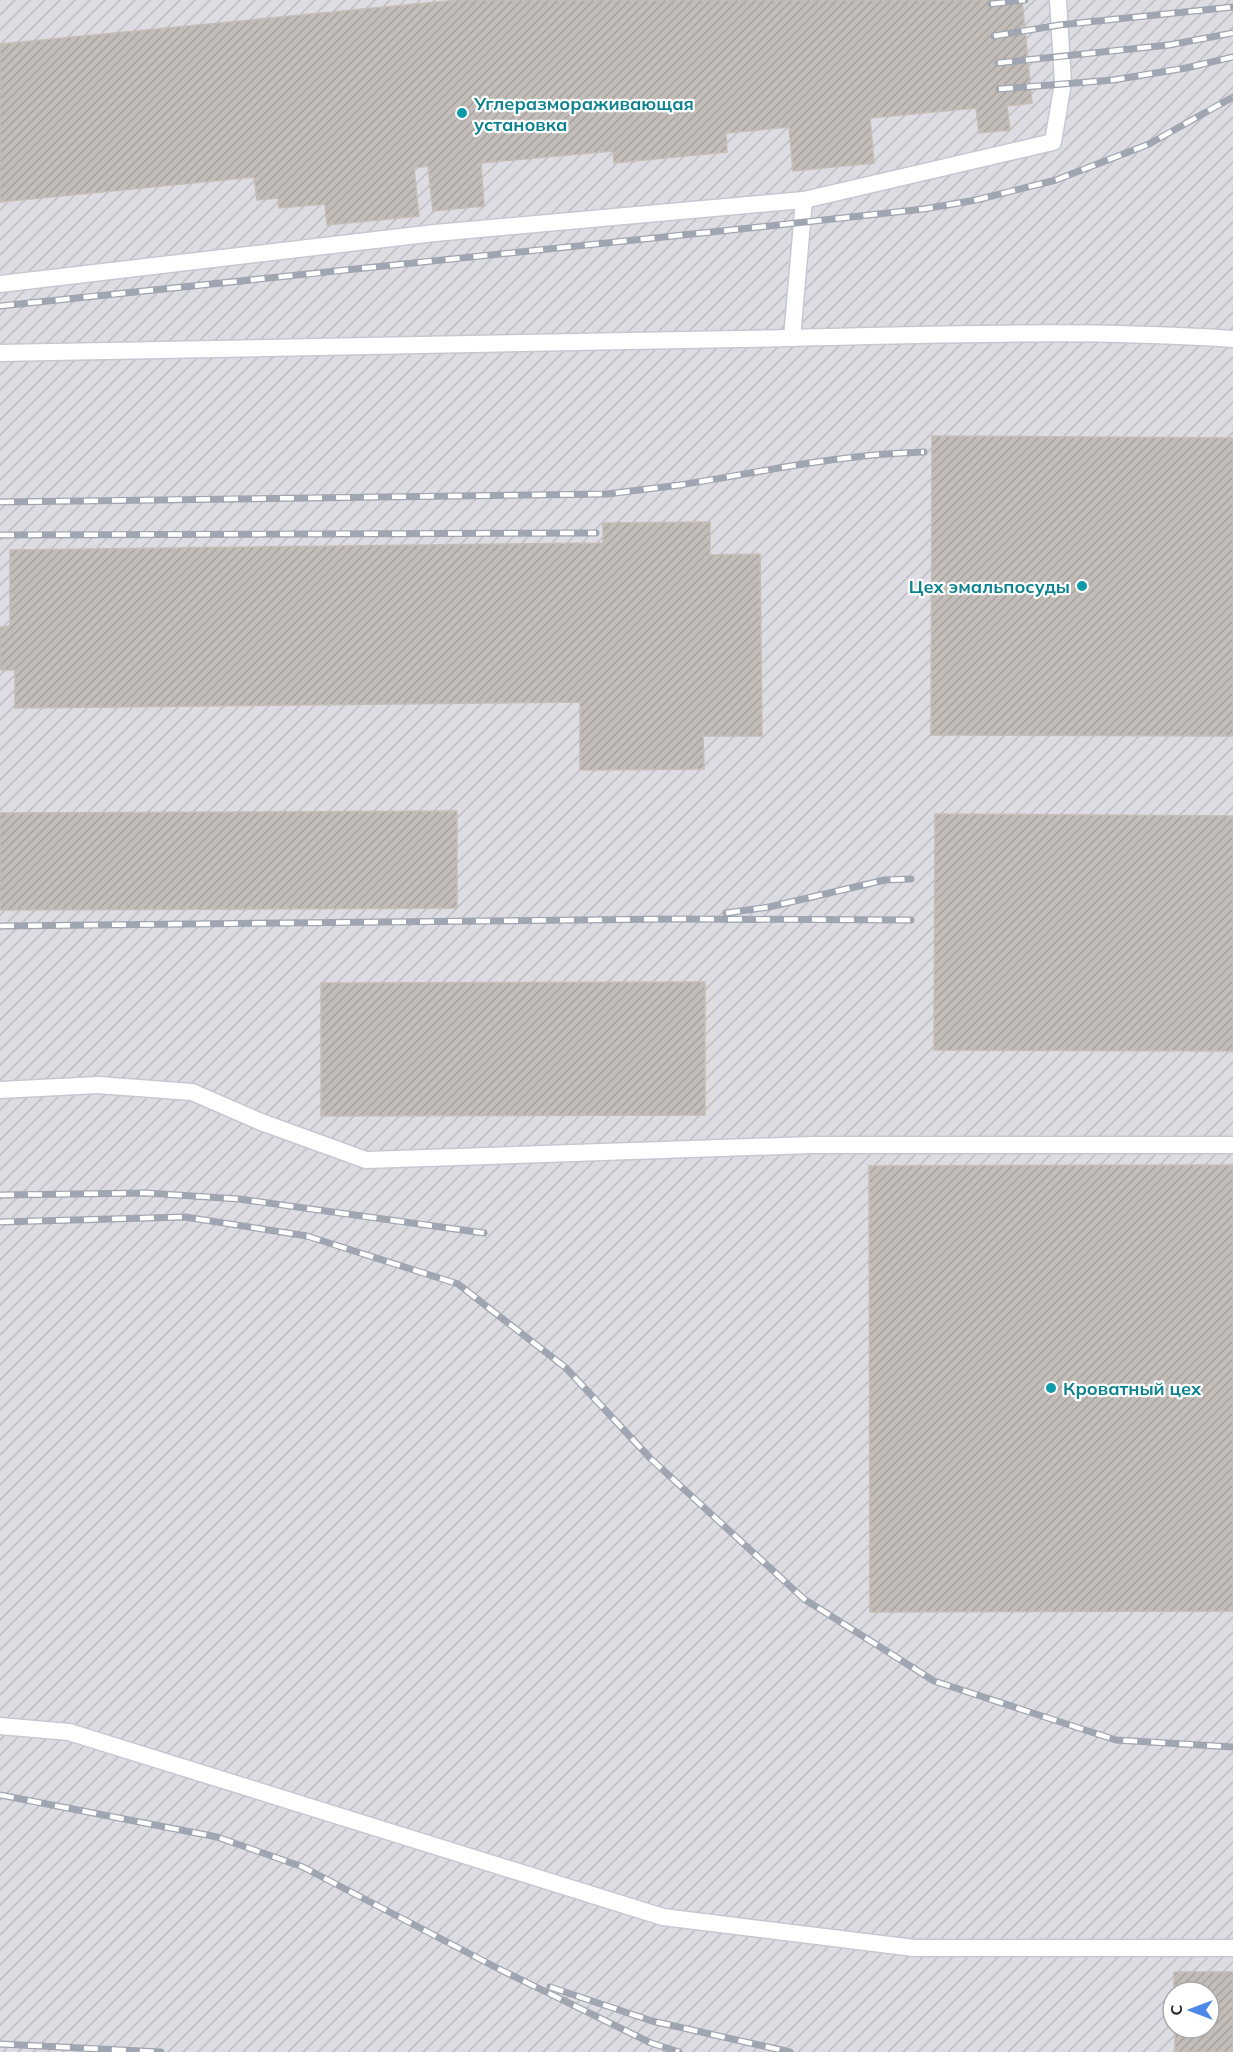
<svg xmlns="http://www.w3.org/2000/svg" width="1233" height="2052" font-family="Mulish,sans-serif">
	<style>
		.industrial { fill: url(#industrial-furrows); fill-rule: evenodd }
		.building { fill: url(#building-hatch); stroke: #c5bdb6; stroke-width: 1.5 }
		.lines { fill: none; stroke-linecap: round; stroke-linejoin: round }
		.service-casing { stroke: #c4c9d1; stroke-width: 19 }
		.service { stroke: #fff; stroke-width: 16 }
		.rail-casing { stroke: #a0a6b1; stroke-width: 7 }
		.rail { stroke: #fff; stroke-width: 4.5; stroke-dasharray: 14; stroke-linecap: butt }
		.culture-dot { fill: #0f9aa8; stroke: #fff; stroke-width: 2 }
		.labels { text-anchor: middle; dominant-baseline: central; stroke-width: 4.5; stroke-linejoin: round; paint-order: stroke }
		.culture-label { font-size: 18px; font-weight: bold; fill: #0d838f; stroke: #fff; text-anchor: start }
	</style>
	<defs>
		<pattern id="industrial-furrows" width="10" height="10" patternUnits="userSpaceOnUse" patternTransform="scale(1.5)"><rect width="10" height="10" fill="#dddce3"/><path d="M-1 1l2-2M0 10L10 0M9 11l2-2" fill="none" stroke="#bebdc3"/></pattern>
		<pattern id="building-hatch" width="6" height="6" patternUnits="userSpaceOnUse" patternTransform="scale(1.5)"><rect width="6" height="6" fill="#c2bdb8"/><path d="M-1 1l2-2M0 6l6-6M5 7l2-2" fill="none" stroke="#a7a29e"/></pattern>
	</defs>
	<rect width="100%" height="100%" fill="#eae1dc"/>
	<path class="industrial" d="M0,0H1233V2052H0ZM1173,1992H1209V2028H1173Z"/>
	<g class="building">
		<path d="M458,0H1022L1032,103L1007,106L1010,130L979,133L976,108L870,118L874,163L793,171L789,127L726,133L727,152L614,163L613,151L481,163L484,206L433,211L428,166L414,168L419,216L327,225L325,204L279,208L278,198L257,200L254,177L0,202V44Z"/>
		<path d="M932,436L1233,438V736L931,735Z"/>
		<path d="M710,522V555L760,554L762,736H703L704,769L580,770V702L15,708V670H0V627L10,626V550L603,543V523Z"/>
		<path d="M457,811V908L0,910V813Z"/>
		<path d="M935,814L1233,816V1051L934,1050Z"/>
		<path d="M705,982V1115L321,1116V983Z"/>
		<path d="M1233,1165V1611L870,1612L869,1166Z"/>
		<path d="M1174,1972H1233V2052H1175V2028H1209V1992H1174Z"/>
	</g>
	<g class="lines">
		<g class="service-casing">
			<g id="service">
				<path d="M0,284L435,233L804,200"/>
				<path d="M792,338L804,200L1053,142L1063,83L1058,0"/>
				<path d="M0,353C246,349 492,344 737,339C903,336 1068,328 1233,339"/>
				<path d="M0,1090L98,1085L192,1092L261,1122L366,1160L811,1145H1233"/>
				<path d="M0,1726L69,1732L663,1917L914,1948H1233"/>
			</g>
		</g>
		<use href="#service" class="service"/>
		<g class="rail-casing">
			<g id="rail">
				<path d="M991,4L1025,0"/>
				<path d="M994,36L1059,25L1233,7"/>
				<path d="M998,63L1169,45L1233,33"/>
				<path d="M999,89L1113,80L1186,68L1233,57"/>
				<path d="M0,306L750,228L924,209L976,200L1056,180L1149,144L1233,97"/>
				<path d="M0,502L607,494C631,491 656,488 680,485C761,472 841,454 924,452"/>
				<path d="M0,535L596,533"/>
				<path d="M726,913L769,907L885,880L911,879"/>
				<path d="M0,926L675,919L911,920"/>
				<path d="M0,1195L146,1193L239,1199L484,1233"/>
				<path d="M0,1222L185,1217L307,1236L458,1284L566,1368L651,1459L804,1599L934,1681L1116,1740L1233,1747"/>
				<path d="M0,1795L217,1837L303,1867L499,1969L651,2043L679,2052"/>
				<path d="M550,1987L652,2021L790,2052"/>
				<path d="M0,2044L161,2052"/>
			</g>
		</g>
		<use href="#rail" class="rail"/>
	</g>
	<g class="culture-dot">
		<circle cx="462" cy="113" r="6"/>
		<circle cx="1082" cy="586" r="6"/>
		<circle cx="1051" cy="1388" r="6"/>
	</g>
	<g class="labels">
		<g class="culture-label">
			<text x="474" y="103">Углеразмораживающая<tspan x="474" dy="21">установка</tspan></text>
			<text x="1070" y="586" text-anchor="end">Цех эмальпосуды</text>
			<text x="1063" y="1388">Кроватный цех</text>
		</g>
	</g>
	<g transform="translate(1191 2010) rotate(270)"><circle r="28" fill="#ffffff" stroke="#a9a9a9" stroke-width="1.5"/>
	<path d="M0-4.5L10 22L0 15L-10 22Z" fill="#4d87e7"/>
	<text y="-9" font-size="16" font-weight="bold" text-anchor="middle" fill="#292929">С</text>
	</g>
</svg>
